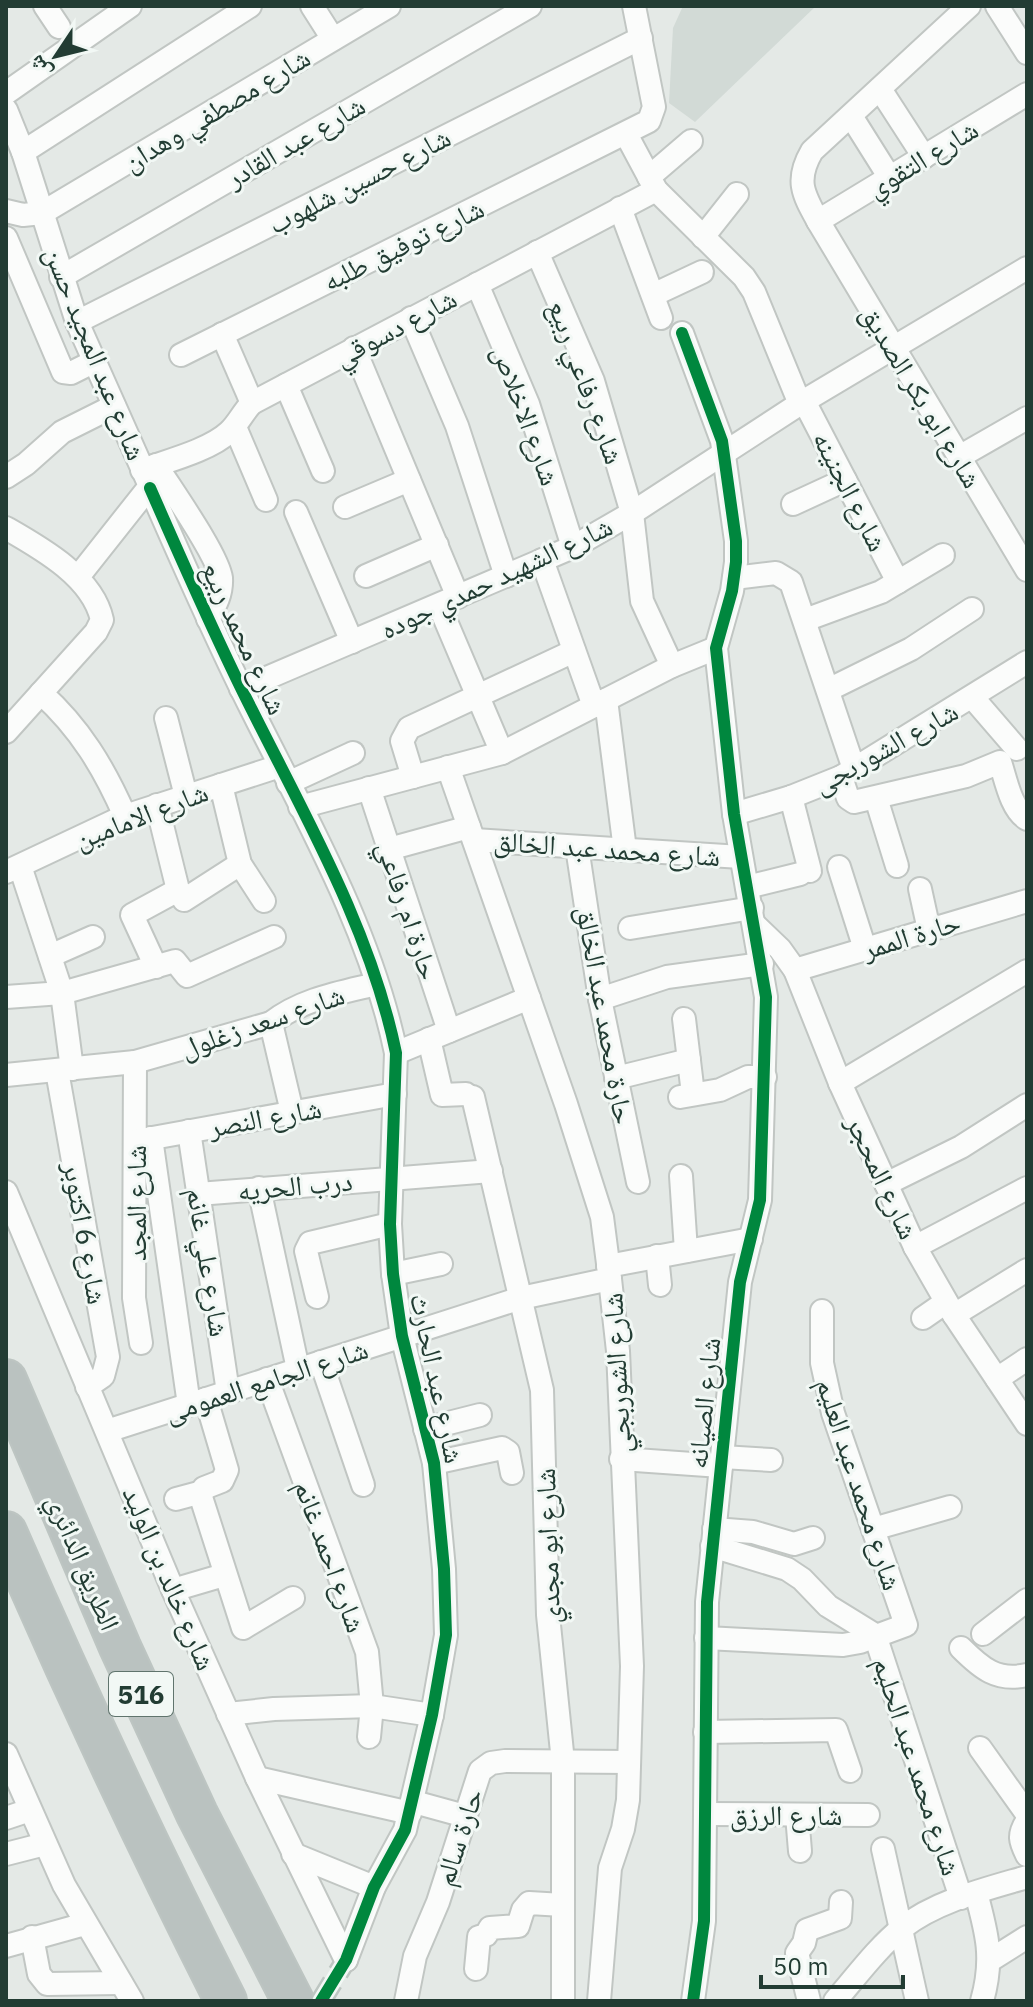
<svg xmlns="http://www.w3.org/2000/svg" width="1033" height="2007" font-family="'IBM Plex Sans','Noto Naskh Arabic',sans-serif">
	<style>
		.built { fill: #d2dad6 }
		.lines { fill: none; stroke-linecap: round; stroke-linejoin: round }
		.street-tunnel { stroke: #bdc6c2; stroke-width: 22; stroke-dasharray: 22 11; stroke-linecap: butt }
		.street-casing { stroke: #c1c6c3; stroke-width: 26 }
		.highway-casing { stroke: #bdc5c2; stroke-width: 44 }
		.street { stroke: #fbfcfb; stroke-width: 22 }
		.highway { stroke: #bac2c0; stroke-width: 40 }
		.cycleway-casing { stroke: #f2f8f5; stroke-width: 17 }
		.cycleway { stroke: #00873e; stroke-width: 12 }
		.labels { text-anchor: middle; dominant-baseline: central; stroke-width: 6; stroke-linejoin: round; paint-order: stroke }
		.shield { fill: #f2f8f5; stroke: #60746d; stroke-width: 2 }
		.shield-label { font-size: 26px; font-weight: bold; fill: #223c33 }
		.street-label { font-size: 28px; fill: #223c33; stroke: #f2f8f5 }
	</style>
	<rect width="100%" height="100%" fill="#e4e9e6"/>
	<path class="built" d="M683,6H816L695,122L669,103L673,28Z"/>
	<g class="lines">
		<path class="street-tunnel" d="M321,2001L346,1960"/>
		<g class="street-casing">
			<g id="street">
				<path d="M45,6L59,27"/>
				<path d="M312,6L333,39"/>
				<path d="M969,6L812,151C795,180 803,194 818,221L1027,570"/>
				<path d="M997,6L1027,53"/>
				<path d="M880,89L924,157"/>
				<path d="M6,93L130,6"/>
				<path d="M6,110L23,152L77,322L150,486L78,577"/>
				<path d="M851,116L890,178"/>
				<path d="M626,134L656,190L744,277L754,292L800,404"/>
				<path d="M23,152L250,6"/>
				<path d="M649,177L691,141"/>
				<path d="M620,208L661,318"/>
				<path d="M6,211L23,215L42,213L389,6"/>
				<path d="M818,221L1027,94"/>
				<path d="M703,237L737,194"/>
				<path d="M6,238L63,372L71,373L95,361"/>
				<path d="M537,252L593,381L632,513L642,601L672,666"/>
				<path d="M61,277L530,6"/>
				<path d="M477,284L528,404L573,547"/>
				<path d="M653,295L702,272"/>
				<path d="M411,318L457,426L506,576"/>
				<path d="M77,322L641,38"/>
				<path d="M682,333L722,441L736,541V562L732,591L716,648L734,814L766,997L760,1200L740,1282L707,1602L704,1921L693,2001"/>
				<path d="M222,334L252,403"/>
				<path d="M354,348L458,597"/>
				<path d="M181,355L649,121L654,107L634,6"/>
				<path d="M286,385L323,471"/>
				<path d="M804,401L898,582"/>
				<path d="M235,427L266,500"/>
				<path d="M959,457L1027,418"/>
				<path d="M156,465C171,489 218,555 221,578C222,594 215,606 208,619"/>
				<path d="M142,470C167,461 210,450 229,432C238,424 243,412 252,403L656,190"/>
				<path d="M6,477L26,464L62,432L114,406"/>
				<path d="M150,488C183,563 215,637 252,710C307,820 371,931 396,1053L390,1224L393,1274L402,1336L434,1463L444,1569L446,1635L432,1715L405,1830L374,1887L346,1960"/>
				<path d="M793,504L845,480"/>
				<path d="M345,507L409,480"/>
				<path d="M296,512L352,642"/>
				<path d="M6,528C41,548 93,577 102,620L96,632L6,732"/>
				<path d="M542,560L594,706"/>
				<path d="M366,576L437,545"/>
				<path d="M734,578L776,573L791,582L854,769"/>
				<path d="M439,605L502,753"/>
				<path d="M805,620L881,592L943,555"/>
				<path d="M241,689L573,547L632,513L804,401L1027,268"/>
				<path d="M828,690L911,649L972,609"/>
				<path d="M41,693C80,728 104,768 125,816"/>
				<path d="M973,698L1017,749"/>
				<path d="M606,700L625,850"/>
				<path d="M166,718L186,796"/>
				<path d="M448,767L566,1104L602,1217L610,1279L618,1351L632,1666L628,1800L623,1829L610,1868L599,2001"/>
				<path d="M413,777L402,741L409,728L574,651"/>
				<path d="M841,777L848,798L854,802L966,776L1000,762C1006,780 1011,809 1027,819"/>
				<path d="M288,783L353,753"/>
				<path d="M221,785L240,864L264,901"/>
				<path d="M369,788L449,1031"/>
				<path d="M791,797L810,871"/>
				<path d="M876,798L897,866"/>
				<path d="M157,805L178,890L184,900L240,864"/>
				<path d="M300,807L502,753L672,666L716,648"/>
				<path d="M734,814L791,797L841,777L1027,662"/>
				<path d="M474,840L741,857"/>
				<path d="M577,847L600,999L638,1182"/>
				<path d="M389,849L469,827"/>
				<path d="M20,866L62,993L72,1069"/>
				<path d="M839,867L865,949"/>
				<path d="M6,872L125,816L280,766"/>
				<path d="M747,887L800,874"/>
				<path d="M920,889L929,930"/>
				<path d="M754,924L780,949L795,970L840,1083L915,1247L954,1315L1027,1424"/>
				<path d="M630,928L752,908"/>
				<path d="M50,956L93,937"/>
				<path d="M156,967L132,915L178,890"/>
				<path d="M795,970L1027,901"/>
				<path d="M6,997L62,993L175,961L187,976L274,937"/>
				<path d="M600,999L667,977L762,964"/>
				<path d="M684,1019L693,1094"/>
				<path d="M271,1023L292,1112"/>
				<path d="M429,1039L442,1095L466,1094"/>
				<path d="M396,1053L529,998"/>
				<path d="M135,1062L134,1298L141,1343"/>
				<path d="M57,1071L108,1357L103,1376L87,1387"/>
				<path d="M6,1075L135,1062L271,1023C302,999 339,993 376,984"/>
				<path d="M616,1078L689,1060"/>
				<path d="M840,1083L1027,971"/>
				<path d="M473,1097L542,1390L548,1615L563,1762V2001"/>
				<path d="M680,1097L720,1090L748,1077H765"/>
				<path d="M189,1131L228,1392"/>
				<path d="M151,1138L189,1405"/>
				<path d="M136,1141L395,1094"/>
				<path d="M681,1176L686,1251"/>
				<path d="M886,1184L961,1147L1027,1105"/>
				<path d="M259,1188L298,1369"/>
				<path d="M6,1192L173,1590L257,1778L346,1960"/>
				<path d="M198,1194L491,1171"/>
				<path d="M915,1247L1027,1188"/>
				<path d="M657,1256L660,1285"/>
				<path d="M608,1266L751,1239"/>
				<path d="M393,1274L441,1264"/>
				<path d="M317,1297L306,1251L310,1243L390,1224"/>
				<path d="M954,1315L1027,1270"/>
				<path d="M923,1318L946,1302"/>
				<path d="M321,1362L363,1485"/>
				<path d="M267,1379L367,1652L372,1706L369,1737"/>
				<path d="M997,1379L1027,1359"/>
				<path d="M206,1399L227,1470L222,1481L204,1488L201,1497L243,1628L293,1598"/>
				<path d="M425,1429L480,1415"/>
				<path d="M107,1431L521,1298L610,1279"/>
				<path d="M722,1457L771,1460"/>
				<path d="M621,1459L721,1466"/>
				<path d="M434,1463L502,1448L508,1452L512,1473"/>
				<path d="M176,1499L202,1492"/>
				<path d="M714,1529L753,1532L794,1544L813,1538"/>
				<path d="M873,1529L950,1507"/>
				<path d="M712,1546L787,1569L802,1579L828,1606L875,1635"/>
				<path d="M173,1590L224,1575"/>
				<path d="M983,1634L1027,1600"/>
				<path d="M875,1635L961,1898"/>
				<path d="M706,1638L843,1645L860,1642L906,1625L833,1413L822,1363V1311"/>
				<path d="M961,1648C981,1668 997,1682 1027,1675"/>
				<path d="M228,1714L274,1709L372,1706L432,1715"/>
				<path d="M705,1732L836,1730L850,1771"/>
				<path d="M980,1748L1027,1814"/>
				<path d="M6,1754L64,1885L132,2001"/>
				<path d="M257,1778L410,1813"/>
				<path d="M414,1802L465,1816"/>
				<path d="M705,1814L868,1815"/>
				<path d="M797,1815L800,1851"/>
				<path d="M6,1818L30,1810"/>
				<path d="M1027,1821C1018,1835 1020,1841 1027,1855"/>
				<path d="M883,1849L917,2001"/>
				<path d="M6,1854L45,1844"/>
				<path d="M293,1854L374,1887"/>
				<path d="M976,1893C987,1933 994,1959 982,2001"/>
				<path d="M32,1937L39,1974L47,1984L121,1983"/>
				<path d="M6,1946L85,1924"/>
				<path d="M989,1961L1027,1937"/>
				<path d="M476,1969L479,1937L486,1935L490,1928L518,1926L523,1910L529,1903L563,1905"/>
				<path d="M406,2001L415,1956L438,1902L480,1771L491,1763L505,1761L629,1762"/>
				<path d="M809,2001L797,1953L804,1943L807,1930L840,1918L841,1902"/>
				<path d="M835,2001C856,1977 877,1948 902,1928C936,1901 986,1889 1027,1877"/>
			</g>
		</g>
		<g class="highway-casing">
			<g id="highway">
				<path d="M6,1380L120,1647L197,1814L293,2001"/>
				<path d="M6,1532C75,1691 148,1847 226,2001"/>
			</g>
		</g>
		<use href="#street" class="street"/>
		<use href="#highway" class="highway"/>
		<g class="cycleway-casing">
			<g id="cycleway">
				<path d="M682,333L722,441L736,541V562L732,591L716,648L734,814L766,997L760,1200L740,1282L707,1602L704,1921L693,2001"/>
				<path d="M150,488C183,563 215,637 252,710C307,820 371,931 396,1053L390,1224L393,1274L402,1336L434,1463L444,1569L446,1635L432,1715L405,1830L374,1887L346,1960L321,2001"/>
			</g>
		</g>
		<use href="#cycleway" class="cycleway"/>
	</g>
	<g class="labels">
		<rect class="shield" x="109" y="1672" width="64" height="44" rx="6"/>
		<g class="shield-label">
			<text x="141" y="1694">516</text>
		</g>
		<g class="street-label">
			<text transform="translate(216 109) rotate(-31)">شارع مصطفي وهدان</text>
			<text transform="translate(295 141) rotate(-30)">شارع عبد القادر</text>
			<text transform="translate(922 158) rotate(-31)">شارع التقوي</text>
			<text transform="translate(359 180) rotate(-27)">شارع حسين شلهوب</text>
			<text transform="translate(403 244) rotate(-26)">شارع توفيق طلبه</text>
			<text transform="translate(395 327) rotate(-28)">شارع دسوقي</text>
			<text transform="translate(96 353) rotate(68)">شارع عبد المجيد حسن</text>
			<text transform="translate(587 382) rotate(70)">شارع رفاعي ربيع</text>
			<text transform="translate(922 396) rotate(59)">شارع ابو بكر الصديق</text>
			<text transform="translate(527 415) rotate(70)">شارع الاخلاص</text>
			<text transform="translate(851 491) rotate(63)">شارع الجنينه</text>
			<text transform="translate(496 577) rotate(-25)">شارع الشهيد حمدي جوده</text>
			<text transform="translate(245 638) rotate(65)">شارع محمد ربيع</text>
			<text transform="translate(885 747) rotate(-29)">شارع الشوربجى</text>
			<text transform="translate(141 815) rotate(-21)">شارع الامامين</text>
			<text transform="translate(607 848) rotate(4)">شارع محمد عبد الخالق</text>
			<text transform="translate(409 910) rotate(72)">حارة ام رفاعي</text>
			<text transform="translate(911 935) rotate(-17)">حارة الممر</text>
			<text transform="translate(606 1015) rotate(80)">حارة محمد عبد الخالق</text>
			<text transform="translate(262 1021) rotate(-19)">شارع سعد زغلول</text>
			<text transform="translate(265 1117) rotate(-10)">شارع النصر</text>
			<text transform="translate(883 1177) rotate(65)">شارع المحجر</text>
			<text transform="translate(295 1185) rotate(-5)">درب الحريه</text>
			<text transform="translate(135 1203) rotate(-90)">شارع المجد</text>
			<text transform="translate(86 1233) rotate(80)">شارع 6 اكتوبر</text>
			<text transform="translate(209 1262) rotate(81)">شارع علي غانم</text>
			<text transform="translate(616 1373) rotate(-93)">شارع الشوربجي</text>
			<text transform="translate(438 1378) rotate(78)">شارع عبد الحارث</text>
			<text transform="translate(266 1380) rotate(-18)">شارع الجامع العمومى</text>
			<text transform="translate(703 1403) rotate(-84)">شارع الصيانه</text>
			<text transform="translate(860 1484) rotate(72)">شارع محمد عبد العليم</text>
			<text transform="translate(547 1546) rotate(-92)">شارع ابو مجدي</text>
			<text transform="translate(331 1556) rotate(70)">شارع احمد غانم</text>
			<text transform="translate(84 1562) rotate(67)">الطريق الدائري</text>
			<text transform="translate(170 1578) rotate(67)">شارع خالد بن الوليد</text>
			<text transform="translate(918 1766) rotate(72)">شارع محمد عبد الحليم</text>
			<text x="786" y="1814">شارع الرزق</text>
			<text transform="translate(458 1837) rotate(-72)">حارة سالم</text>
		</g>
	</g>
	<rect width="1033" height="2007" fill="none" stroke="#223c33" stroke-width="16"/>
	<g transform="translate(56 56) rotate(235)" stroke="#f2f8f5" stroke-width="6" paint-order="stroke">
	<path d="M0-6L14 30L0 20L-14 30Z" fill="#223c33"/>
	<text y="-12" font-size="22" font-weight="bold" text-anchor="middle" fill="#223c33">ش</text>
	</g>
	<path d="M761 1975v12h142v-12" fill="none" stroke="#223c33" stroke-width="4"/>
	<text x="773" y="1975" font-size="24" fill="#223c33" stroke="#f2f8f5" stroke-width="6" paint-order="stroke">50 m</text>
</svg>
